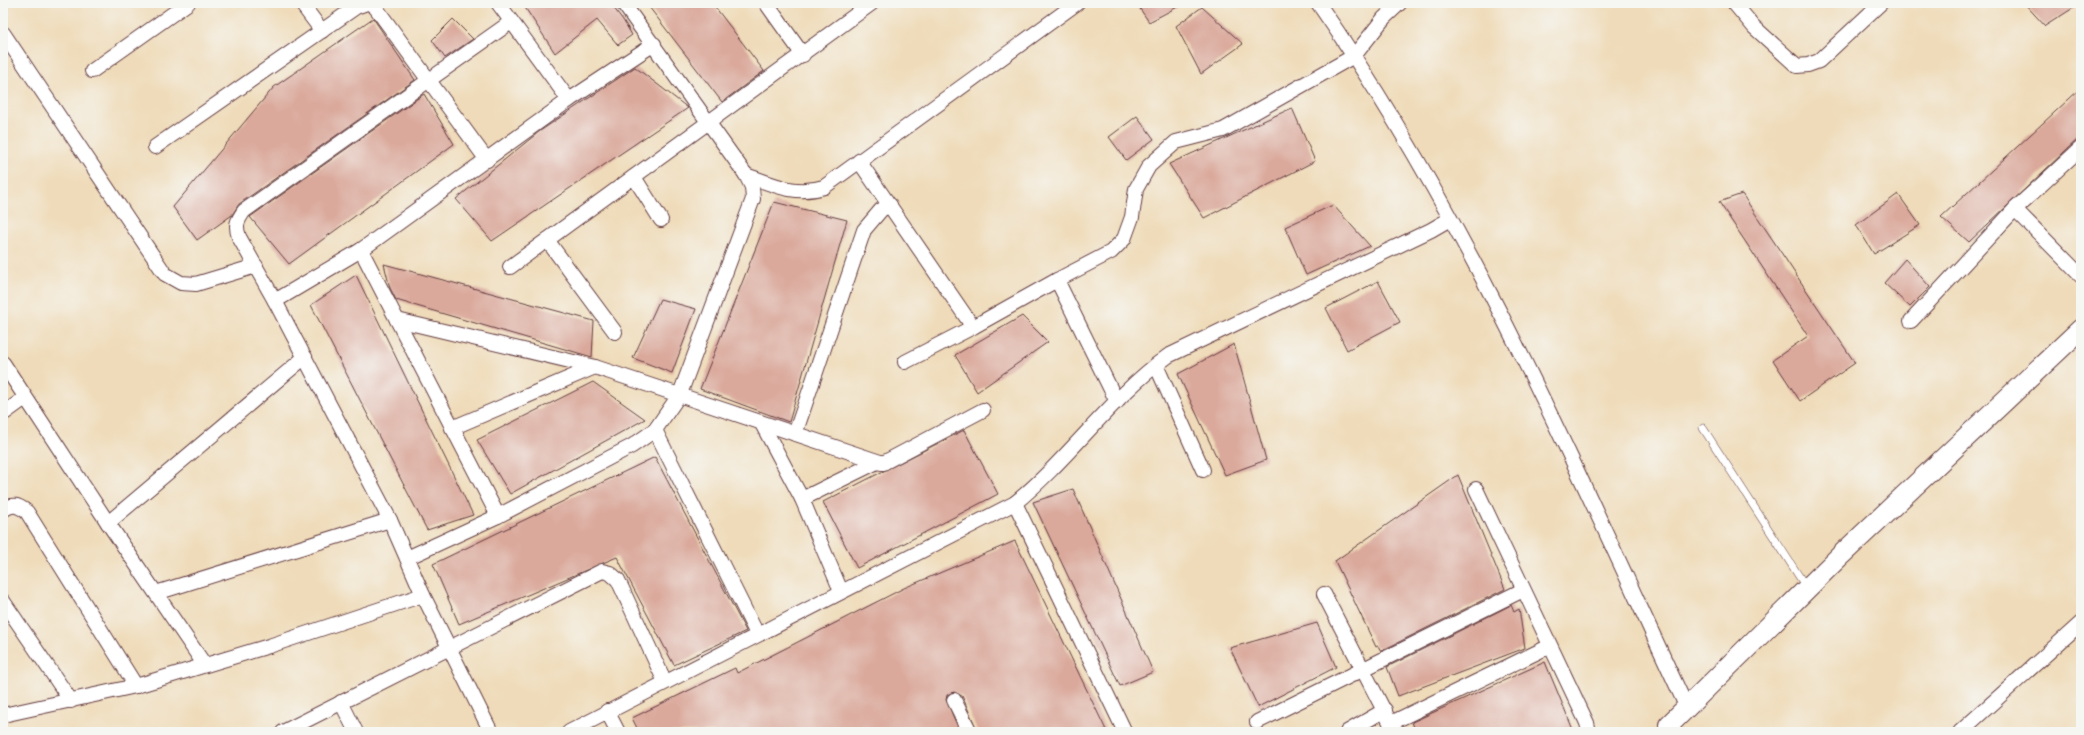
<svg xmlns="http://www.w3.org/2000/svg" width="2084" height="735" font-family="Sriracha,sans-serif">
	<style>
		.building { fill: #daa99b }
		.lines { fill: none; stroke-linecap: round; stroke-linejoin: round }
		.lane-casing { stroke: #633b40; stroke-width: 8 }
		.street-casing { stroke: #633b40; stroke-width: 16 }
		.secondary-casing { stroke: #633b40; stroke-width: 22 }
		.lane { stroke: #fff; stroke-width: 7 }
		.street { stroke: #fff; stroke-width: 14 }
		.secondary { stroke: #fff; stroke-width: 20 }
	</style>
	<rect width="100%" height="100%" fill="#f6f6f2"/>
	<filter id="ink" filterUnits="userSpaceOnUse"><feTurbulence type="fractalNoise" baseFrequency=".025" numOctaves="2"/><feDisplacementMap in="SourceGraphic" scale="8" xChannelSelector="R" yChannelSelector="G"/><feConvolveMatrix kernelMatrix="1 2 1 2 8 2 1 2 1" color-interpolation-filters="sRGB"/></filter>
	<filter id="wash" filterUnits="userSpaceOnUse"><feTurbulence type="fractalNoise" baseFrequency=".012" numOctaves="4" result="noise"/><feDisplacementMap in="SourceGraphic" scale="16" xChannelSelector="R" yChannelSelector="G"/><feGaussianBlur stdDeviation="0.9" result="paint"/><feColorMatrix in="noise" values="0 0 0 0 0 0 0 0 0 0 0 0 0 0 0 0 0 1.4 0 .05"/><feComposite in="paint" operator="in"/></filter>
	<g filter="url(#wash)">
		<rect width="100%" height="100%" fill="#efdbb9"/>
		<g id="blocks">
			<g class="building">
				<path d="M522,3H610L623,20L632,35L618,45L597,20L555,53Z"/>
				<path d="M646,3H712L764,71L722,102Z"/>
				<path d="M1136,3H1185L1149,22Z"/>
				<path d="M2024,3H2081L2045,26Z"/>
				<path d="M1202,7L1243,44L1201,74L1176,26Z"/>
				<path d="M373,18L415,80L239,204L232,215L197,240L173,207L274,87Z"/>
				<path d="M453,19L473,39L445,58L432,40Z"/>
				<path d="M635,67L688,108L492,241L456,199L540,131Z"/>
				<path d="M2081,88V136L1969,242L1941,217Z"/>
				<path d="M424,94L454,144L289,264L250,217Z"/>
				<path d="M1292,108L1315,161L1204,218L1169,164Z"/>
				<path d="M1137,116L1154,139L1126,160L1109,137Z"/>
				<path d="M1742,194L1855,363L1800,401L1773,360L1808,336L1719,202Z"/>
				<path d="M1898,194L1920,225L1874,254L1856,225Z"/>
				<path d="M774,202L847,220L789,422L700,389Z"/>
				<path d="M1333,205L1370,246L1306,275L1285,227Z"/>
				<path d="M1905,259L1930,287L1910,307L1884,283Z"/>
				<path d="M384,264L594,321L592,357L396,300L390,288Z"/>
				<path d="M356,275L406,378L473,515L427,530L311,305Z"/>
				<path d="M1378,281L1400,322L1347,350L1326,308Z"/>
				<path d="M660,299L696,309L672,373L633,358Z"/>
				<path d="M1022,316L1048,342L977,392L955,355Z"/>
				<path d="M1234,344L1266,460L1225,475L1178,374Z"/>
				<path d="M593,382L645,419L510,494L477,440Z"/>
				<path d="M964,430L998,494L857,568L823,502Z"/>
				<path d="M655,457L746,631L674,665L617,557L459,624L433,564Z"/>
				<path d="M1458,475L1505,589L1381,651L1378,646L1376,647L1335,561Z"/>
				<path d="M1073,489L1153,672L1120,686L1033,502Z"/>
				<path d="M1015,541L1107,732H978L962,696L954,692L947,695L946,700L960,732H639L632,718L735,668L737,673L904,588Z"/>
				<path d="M1511,605L1514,612L1519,609L1525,648L1398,696L1387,667Z"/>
				<path d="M1317,623L1336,667L1258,707L1230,648Z"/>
				<path d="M1545,662L1574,732H1416L1412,722Z"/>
			</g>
		</g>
	</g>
	<g filter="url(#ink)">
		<use href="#blocks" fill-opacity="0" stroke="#633b40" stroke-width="1"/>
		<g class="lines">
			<g class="lane-casing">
				<path id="lane" d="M1703,428L1806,587"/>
			</g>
			<g class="street-casing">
				<g id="street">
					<path d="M301,3L322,31"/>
					<path d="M370,3L376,8L487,160"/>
					<path d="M498,3L569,100"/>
					<path d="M766,3L803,55"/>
					<path d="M1318,3C1470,221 1575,468 1687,708"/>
					<path d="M1734,3L1754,27L1797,66L1808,65L1819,61L1881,3"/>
					<path d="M3,33L165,274L181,283L196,284L256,266"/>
					<path d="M92,71L188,3"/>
					<path d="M155,147L356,7L367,3"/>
					<path d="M859,161L973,327"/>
					<path d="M746,175C774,185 795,196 824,187L1077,3"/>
					<path d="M634,177L661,220"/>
					<path d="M2015,209L2081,276"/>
					<path d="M547,240L615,332"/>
					<path d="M361,250L498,516"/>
					<path d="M510,267L872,3"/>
					<path d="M1057,280L1111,252L1124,239L1132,217L1136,189L1149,166L1176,142L1223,130L1354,56L1384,18L1400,3"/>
					<path d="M275,301L361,250L569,100L654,44"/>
					<path d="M397,320L595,367L883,463"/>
					<path d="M1911,321L2015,209L2081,148"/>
					<path d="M905,362L973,327L1057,280L1117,402"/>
					<path d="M3,363L108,523L204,664"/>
					<path d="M1156,365L1203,470"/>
					<path d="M3,414L25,398"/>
					<path d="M762,424L802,499L841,591"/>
					<path d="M452,428L595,367"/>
					<path d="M655,430L757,634"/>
					<path d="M795,434L864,230L881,210L890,205"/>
					<path d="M1476,489L1587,723L1589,732"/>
					<path d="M802,499L877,462L883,463L983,410"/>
					<path d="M1015,503L1125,732"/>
					<path d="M3,510C13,503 18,505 27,512L136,686"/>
					<path d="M108,523L305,357"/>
					<path d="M407,558L498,516L632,446L655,430L680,394L753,199L752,187L746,175L623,3"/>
					<path d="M156,593L390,520"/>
					<path d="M1324,594L1395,732"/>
					<path d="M3,601L71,701"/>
					<path d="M954,700L970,732"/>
					<path d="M341,702L356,732"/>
					<path d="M607,711L618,732"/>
					<path d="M3,715L136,686L269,646L423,595"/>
					<path d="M1257,722L1523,590"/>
					<path d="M1391,723L1550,646"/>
					<path d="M283,732L602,571L610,573L618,580L665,682"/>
					<path d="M491,732L423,595L390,520L275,301L239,237C235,225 237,221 244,211L511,22"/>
					<path d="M569,732L1015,503C1070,458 1111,397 1168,356L1431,230L1450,219"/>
					<path d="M1347,732L1385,710"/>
					<path d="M1960,732L2081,623"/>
				</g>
			</g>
			<g class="secondary-casing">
				<path id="secondary" d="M1671,732L1669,725L1840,556L2081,329"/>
			</g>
			<use href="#lane" class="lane"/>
			<use href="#street" class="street"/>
			<use href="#secondary" class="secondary"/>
		</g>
	</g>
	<rect width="2084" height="735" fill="none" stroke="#f6f6f2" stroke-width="16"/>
</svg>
